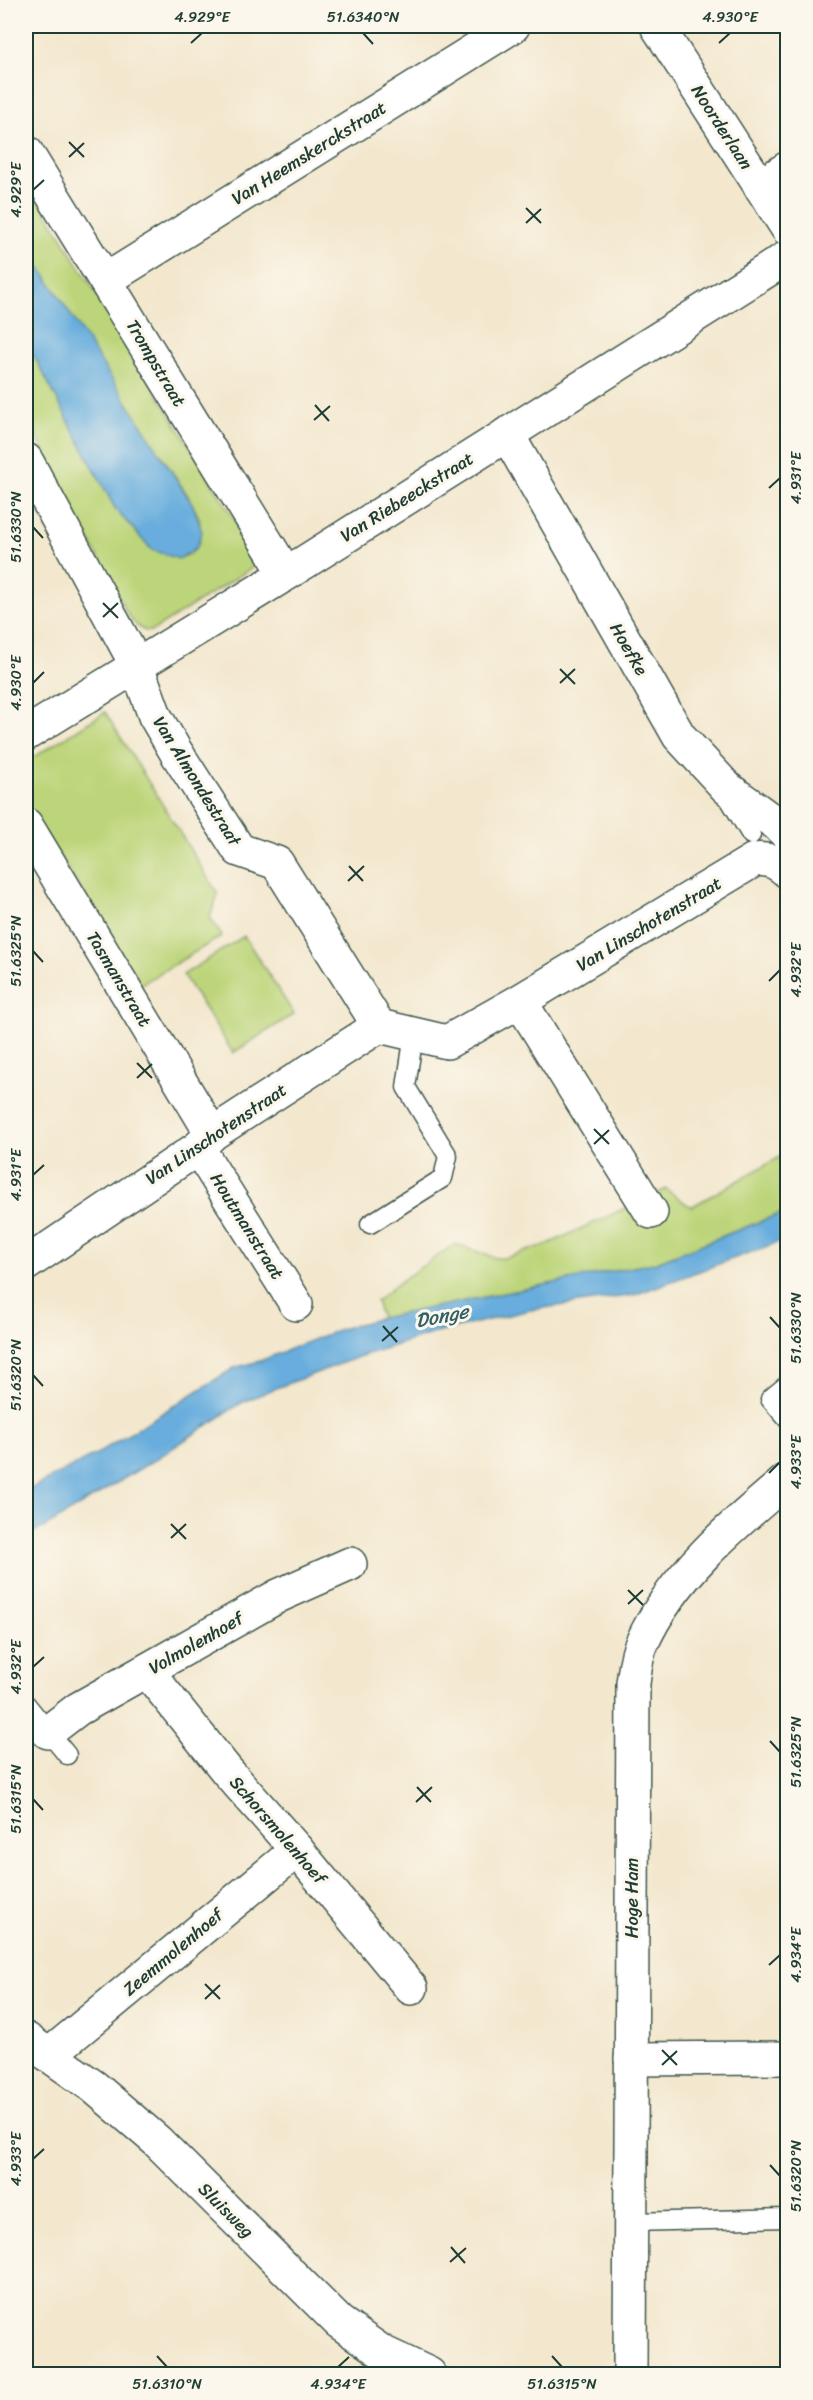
<svg xmlns="http://www.w3.org/2000/svg" width="813" height="2400" font-family="Sriracha,sans-serif">
	<style>
		.green { fill: #bdd57a; stroke: #6e8957; stroke-width: 1.5 }
		.water { fill: #67addd; stroke: #437588; stroke-width: 1.5 }
		.lines { fill: none; stroke-linecap: round; stroke-linejoin: round }
		.lane-casing { stroke: #3f564b; stroke-width: 21 }
		.street-casing { stroke: #3f564b; stroke-width: 36 }
		.secondary-casing { stroke: #3f564b; stroke-width: 36 }
		.lane { stroke: #fff; stroke-width: 18 }
		.street { stroke: #fff; stroke-width: 33 }
		.secondary { stroke: #fff; stroke-width: 33 }
		.ticks { fill: none; stroke: #1f3d34; stroke-width: 2 }
		.labels { text-anchor: middle; dominant-baseline: central; stroke-width: 6; stroke-linejoin: round; paint-order: stroke }
		.street-label { font-size: 18px; fill: #1f3d34; stroke: #fbf7ec }
		.water-label { font-size: 20px; font-style: italic; fill: #355f67; stroke: #fbf7ec }
		.neatline { fill: none; stroke: #1f3d34; stroke-width: 2 }
		.ticks-label { font-size: 15px; text-anchor: middle; fill: #1f3d34 }
	</style>
	<rect width="100%" height="100%" fill="#fbf7ec"/>
	<filter id="ink" filterUnits="userSpaceOnUse"><feTurbulence type="fractalNoise" baseFrequency=".0167" numOctaves="2"/><feDisplacementMap in="SourceGraphic" scale="12" xChannelSelector="R" yChannelSelector="G"/><feConvolveMatrix kernelMatrix="1 2 1 2 8 2 1 2 1" color-interpolation-filters="sRGB"/></filter>
	<filter id="wash" filterUnits="userSpaceOnUse"><feTurbulence type="fractalNoise" baseFrequency=".008" numOctaves="4" result="noise"/><feDisplacementMap in="SourceGraphic" scale="24" xChannelSelector="R" yChannelSelector="G"/><feGaussianBlur stdDeviation="1.35" result="paint"/><feColorMatrix in="noise" values="0 0 0 0 0 0 0 0 0 0 0 0 0 0 0 0 0 1.4 0 .05"/><feComposite in="paint" operator="in"/></filter>
	<g filter="url(#wash)">
		<rect width="100%" height="100%" fill="#f3e7cd"/>
		<g class="green">
			<path d="M26,179L249,543L253,552L258,556L259,562L255,566L152,631C141,633 134,623 128,615L26,416V341L116,510L152,550L179,559L192,553L199,542L200,519L187,494L104,369L26,245Z"/>
			<path d="M105,712L218,894L210,917L222,936L140,985L26,803V762Z"/>
			<path d="M244,936L294,1014L233,1053L183,975Z"/>
			<path d="M787,1153V1211L654,1263L381,1318L376,1301L405,1278L455,1244L496,1258H505L546,1245L666,1189L691,1207Z"/>
		</g>
		<g class="water">
			<path d="M26,245L193,505L202,532L197,547L179,559L152,550L116,510L26,341Z"/>
			<path d="M787,1211V1239L634,1295L530,1310L431,1334L361,1356L271,1390L241,1403L159,1457L45,1527L26,1535V1491L100,1452L234,1368L260,1361L340,1329L381,1318L654,1263Z"/>
		</g>
	</g>
	<g filter="url(#ink)">
		<g class="lines">
			<g class="lane-casing">
				<g id="lane">
					<path d="M730,800L751,835"/>
					<path d="M370,1224L443,1178L448,1156L406,1087L414,1034"/>
					<path d="M788,1384L770,1399L788,1420"/>
					<path d="M26,1704L67,1755"/>
					<path d="M631,2222L788,2218"/>
				</g>
			</g>
			<g class="street-casing">
				<g id="street">
					<path d="M26,152L286,574"/>
					<path d="M760,186L788,168"/>
					<path d="M106,280L513,26"/>
					<path d="M507,434L679,736L727,788L778,825L788,835"/>
					<path d="M26,460L136,664L155,716L176,752L239,850L277,863L379,1026"/>
					<path d="M26,734L286,574L788,257"/>
					<path d="M26,825L212,1134"/>
					<path d="M520,1001L651,1212"/>
					<path d="M198,1148L296,1304"/>
					<path d="M26,1264L198,1148L212,1134L379,1026L447,1042L520,1001L754,860C768,858 777,862 788,872"/>
					<path d="M147,1671L227,1771L297,1850L411,1988"/>
					<path d="M48,1732L78,1709L278,1596L350,1564"/>
					<path d="M26,2039L94,2087L157,2141L339,2322L382,2352L429,2374"/>
					<path d="M49,2055L297,1850"/>
					<path d="M631,2059L788,2058"/>
				</g>
			</g>
			<g class="secondary-casing">
				<g id="secondary">
					<path d="M657,26L788,229"/>
					<path d="M630,2374L633,1683C635,1671 636,1655 642,1643C672,1576 733,1525 788,1479"/>
				</g>
			</g>
			<use href="#lane" class="lane"/>
			<use href="#street" class="street"/>
			<use href="#secondary" class="secondary"/>
		</g>
	</g>
	<path class="ticks" d="M363,33L373,44M191,43L202,33M719,43L730,33M69,142L84,157M69,157L84,143M33,190L44,180M526,208L541,223M526,223L541,209M315,405L329,421M314,420L330,406M769,488L780,478M33,527L43,538M103,603L118,618M103,617L118,603M560,669L575,684M33,683L44,672M560,683L575,669M349,866L363,881M348,881L364,866M33,951L43,962M769,981L780,970M137,1063L152,1078M137,1078L152,1064M594,1129L609,1144M594,1144L609,1130M33,1175L44,1165M770,1317L780,1328M383,1326L397,1342M382,1341L398,1327M33,1375L43,1386M769,1473L780,1462M171,1524L186,1539M171,1538L186,1524M628,1590L643,1605M628,1604L643,1590M33,1667L44,1657M770,1741L780,1752M417,1787L431,1802M33,1799L43,1810M416,1802L432,1787M769,1965L780,1955M205,1984L220,1999M205,1999L220,1985M662,2050L677,2065M662,2065L677,2051M33,2159L44,2149M770,2165L780,2176M451,2247L465,2263M450,2262L466,2248M157,2356L167,2367M552,2356L562,2367M338,2367L349,2357"/>
	<g class="labels">
		<g class="street-label">
			<text transform="translate(722 127) rotate(57)">Noorderlaan</text>
			<text transform="translate(309 153) rotate(-32)">Van Heemskerckstraat</text>
			<text transform="translate(156 363) rotate(59)">Trompstraat</text>
			<text transform="translate(407 497) rotate(-32)">Van Riebeeckstraat</text>
			<text transform="translate(629 649) rotate(60)">Hoefke</text>
			<text transform="translate(197 781) rotate(58)">Van Almondestraat</text>
			<text transform="translate(649 924) rotate(-31)">Van Linschotenstraat</text>
			<text transform="translate(119 979) rotate(59)">Tasmanstraat</text>
			<text transform="translate(216 1134) rotate(-34)">Van Linschotenstraat</text>
			<text transform="translate(247 1226) rotate(58)">Houtmanstraat</text>
			<text transform="translate(196 1643) rotate(-30)">Volmolenhoef</text>
			<text transform="translate(278 1830) rotate(49)">Schorsmolenhoef</text>
			<text transform="translate(632 1898) rotate(-90)">Hoge Ham</text>
			<text transform="translate(173 1952) rotate(-40)">Zeemmolenhoef</text>
			<text transform="translate(226 2210) rotate(45)">Sluisweg</text>
		</g>
		<g class="water-label">
			<text transform="translate(442 1316) rotate(-11)">Donge</text>
		</g>
	</g>
	<rect width="813" height="2400" fill="none" stroke="#fbf7ec" stroke-width="66"/>
	<rect x="33" y="33" width="747" height="2334" class="neatline"/>
	<g class="ticks-label">
		<text x="202" y="22">4.929°E</text>
		<text x="363" y="22">51.6340°N</text>
		<text x="730" y="22">4.930°E</text>
		<text transform="translate(16 190) rotate(-90)" y="5">4.929°E</text>
		<text transform="translate(796 478) rotate(-90)" y="5">4.931°E</text>
		<text transform="translate(16 527) rotate(-90)" y="5">51.6330°N</text>
		<text transform="translate(16 683) rotate(-90)" y="5">4.930°E</text>
		<text transform="translate(16 951) rotate(-90)" y="5">51.6325°N</text>
		<text transform="translate(796 970) rotate(-90)" y="5">4.932°E</text>
		<text transform="translate(16 1175) rotate(-90)" y="5">4.931°E</text>
		<text transform="translate(796 1328) rotate(-90)" y="5">51.6330°N</text>
		<text transform="translate(16 1375) rotate(-90)" y="5">51.6320°N</text>
		<text transform="translate(796 1462) rotate(-90)" y="5">4.933°E</text>
		<text transform="translate(16 1667) rotate(-90)" y="5">4.932°E</text>
		<text transform="translate(796 1752) rotate(-90)" y="5">51.6325°N</text>
		<text transform="translate(16 1799) rotate(-90)" y="5">51.6315°N</text>
		<text transform="translate(796 1955) rotate(-90)" y="5">4.934°E</text>
		<text transform="translate(16 2159) rotate(-90)" y="5">4.933°E</text>
		<text transform="translate(796 2176) rotate(-90)" y="5">51.6320°N</text>
		<text x="167" y="2389">51.6310°N</text>
		<text x="338" y="2389">4.934°E</text>
		<text x="562" y="2389">51.6315°N</text>
	</g>
</svg>
